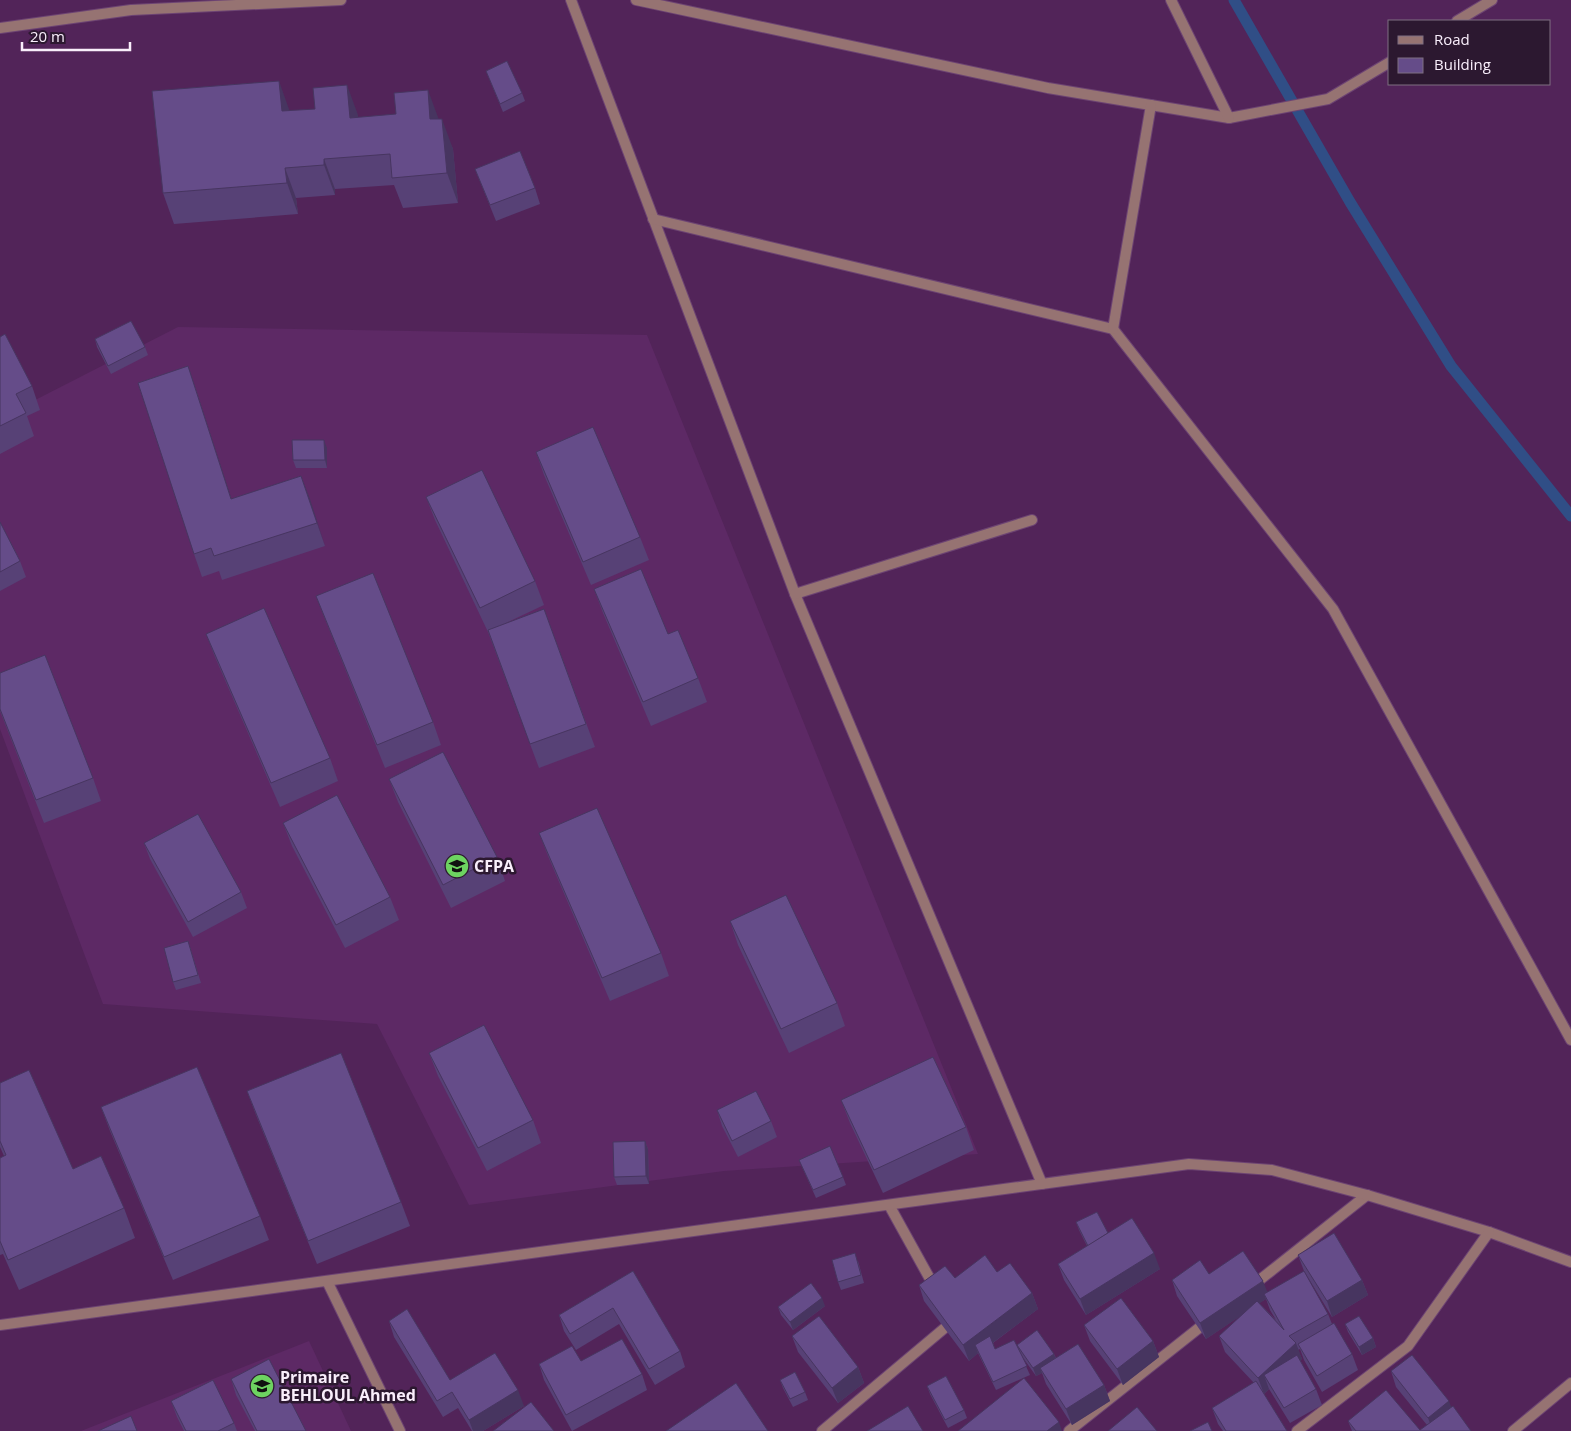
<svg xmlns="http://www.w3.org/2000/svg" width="1571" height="1431" font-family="'Open Sans',sans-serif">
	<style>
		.built { fill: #5d2965 }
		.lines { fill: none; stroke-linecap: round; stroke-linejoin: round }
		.stream { stroke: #304e86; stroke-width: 11 }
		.minor-casing { stroke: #6d4473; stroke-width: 12 }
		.minor { stroke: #967372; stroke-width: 10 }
		.wall { fill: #574176; fill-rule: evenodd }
		.shaded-wall { fill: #473560 }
		.building { fill: #654c89; stroke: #473560 }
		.labels { text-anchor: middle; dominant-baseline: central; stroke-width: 5; stroke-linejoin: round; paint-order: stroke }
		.poi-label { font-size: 16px; font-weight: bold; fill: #f9eefb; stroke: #2c1830; text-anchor: start }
	</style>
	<rect width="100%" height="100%" fill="#522459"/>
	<g class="built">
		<path d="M178,327L647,335L978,1154L724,1171L469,1205L377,1024L103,1004L0,729V418Z"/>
		<path d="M309,1341L351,1431H81Z"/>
	</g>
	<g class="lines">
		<path class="stream" d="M1234,0L1350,202L1451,366L1571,516"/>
		<g class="minor-casing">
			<g id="minor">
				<path d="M571,0L795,594L1042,1184"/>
				<path d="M636,0L1048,88L1229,118L1328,99L1390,62"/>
				<path d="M1171,0L1229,118"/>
				<path d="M1457,21L1492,0"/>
				<path d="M0,28L131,10L341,0"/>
				<path d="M653,219L1113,329L1333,609L1571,1040"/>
				<path d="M1113,329L1151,105"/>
				<path d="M795,594L1032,520"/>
				<path d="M889,1205L935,1288"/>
				<path d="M327,1281L400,1431"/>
				<path d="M1252,1286L1367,1195"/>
				<path d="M0,1325L1189,1164L1272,1170L1367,1195L1489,1232L1571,1262"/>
				<path d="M822,1431L953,1321L952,1318"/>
				<path d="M1069,1431L1209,1320"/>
				<path d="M1297,1431L1408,1346L1489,1232"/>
				<path d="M1513,1431L1571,1383"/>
			</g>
		</g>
		<use href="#minor" class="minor"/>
	</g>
	<g class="wall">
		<path d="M486,71L522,93L525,101L503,112Z"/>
		<path d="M290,110L358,115V117L438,119L453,149L458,203L403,208L394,185L335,189V195L296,198L298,214L174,224L163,193Z"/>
		<path d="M475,169L535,188L540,204L496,221Z"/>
		<path d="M0,337L32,386L40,410L27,416L34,436L0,454Z"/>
		<path d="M95,339L145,347L148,355L111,374L97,347Z"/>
		<path d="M188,366L196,390L231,499L301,476L325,546L222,580L219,571L202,577L194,554Z"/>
		<path d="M327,448V468H296L293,460Z"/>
		<path d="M536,452L640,537L649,560L591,585L544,475Z"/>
		<path d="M426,497L535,581L544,605L506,623L544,609L595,747L539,768L488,632L435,520Z"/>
		<path d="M0,522L20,561L26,577L0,591Z"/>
		<path d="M594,589L698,678L707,702L651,726L603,613Z"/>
		<path d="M316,596L433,722L441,745L385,768L325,619Z"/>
		<path d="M206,634L330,758L338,781L280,807L215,657Z"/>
		<path d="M0,673L93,778L101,801L44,823L0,711Z"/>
		<path d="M389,779L497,857L505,881L451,908L398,802Z"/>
		<path d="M283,823L390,897L399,920L345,948L292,846Z"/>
		<path d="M539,833L661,953L669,976L610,1001L548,856Z"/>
		<path d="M144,843L241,892L247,908L193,937L150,859Z"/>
		<path d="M730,921L837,1003L845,1026L789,1053L738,945Z"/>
		<path d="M188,941L201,983L176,990L173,982Z"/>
		<path d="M429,1053L533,1120L541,1143L487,1171L438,1076Z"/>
		<path d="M0,1083L73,1169L124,1208L135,1238L19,1290L3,1254L0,1255V1158L4,1156L0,1147Z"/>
		<path d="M247,1091L401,1202L410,1226L317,1264L256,1115Z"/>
		<path d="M841,1100L966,1127L974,1150L883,1193L850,1123Z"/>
		<path d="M101,1107L260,1216L269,1240L173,1280L110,1131Z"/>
		<path d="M717,1110L771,1121L777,1137L738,1157L722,1126Z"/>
		<path d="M645,1141L648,1149L649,1184L617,1185L614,1177Z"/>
		<path d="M799,1160L843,1177L846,1185L816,1198Z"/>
		<path d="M1076,1222L1108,1233L1160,1269L1086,1315L1064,1280L1058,1264L1087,1246L1079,1230Z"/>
		<path d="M1298,1255L1362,1280L1368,1295L1332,1317L1304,1271Z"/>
		<path d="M858,1261L864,1283L841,1290L838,1282Z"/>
		<path d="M633,1271L680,1351L685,1367L655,1385L619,1324L576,1350L564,1331L559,1315Z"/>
		<path d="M997,1272L1032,1293L1038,1309L993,1343L995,1349L1017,1345L1054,1354L1056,1358L1104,1385L1110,1401L1072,1425L1046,1384L1042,1373L1036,1376L1021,1355L1030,1375L996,1390L978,1353L969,1361L924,1301L919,1285L955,1278Z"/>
		<path d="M1209,1274L1267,1292L1328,1314L1332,1324L1352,1354L1358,1370L1322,1392L1304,1360L1300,1349L1298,1350L1302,1359L1300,1360L1316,1389L1322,1405L1290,1423L1269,1389L1264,1394L1287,1431H1223L1218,1424L1212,1408L1254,1383L1225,1352L1219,1336L1243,1314L1206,1339L1177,1296L1172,1280ZM1266,1299L1270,1310L1276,1320L1259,1303Z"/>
		<path d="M825,1306L793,1330L781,1315L778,1307Z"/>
		<path d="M389,1321L450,1380L524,1406L483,1431H472L458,1408L443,1417L394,1337Z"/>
		<path d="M1345,1324L1373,1338L1376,1347L1362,1355L1348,1332Z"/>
		<path d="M1084,1325L1153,1341L1159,1357L1123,1385L1090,1341Z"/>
		<path d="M792,1336L858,1367L864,1383L838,1403L798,1352Z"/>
		<path d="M581,1361L642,1374L647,1390L572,1431L544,1380L539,1364Z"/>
		<path d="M1391,1371L1451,1408L1471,1431H1352L1348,1421L1420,1430L1427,1425L1396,1387Z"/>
		<path d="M231,1379L306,1431H255L236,1395Z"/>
		<path d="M780,1380L805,1392L808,1400L793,1407L783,1388Z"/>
		<path d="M927,1386L964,1410L967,1418L948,1428L930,1394Z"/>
		<path d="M171,1401L234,1423L237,1431H184L177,1417Z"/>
	</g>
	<g class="shaded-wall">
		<path d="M279,81L290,112L282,111Z"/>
		<path d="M347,85L358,115L361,148L350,118Z"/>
		<path d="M428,90L439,120L430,119Z"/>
		<path d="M442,119L453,149L458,203L447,173Z"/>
		<path d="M324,159L335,189V195L324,165Z"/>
		<path d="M285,168L296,198L298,214L287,183Z"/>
		<path d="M188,366L196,390L239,522L231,499Z"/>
		<path d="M324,440L327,448V468L325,460Z"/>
		<path d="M301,476L310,499L325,546L317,523Z"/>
		<path d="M645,1141L648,1149L649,1184L646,1176Z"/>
		<path d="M1154,1253L1160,1269L1086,1315L1080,1299Z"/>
		<path d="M1362,1280L1368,1295L1332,1317L1327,1301Z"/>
		<path d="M1263,1281L1269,1296L1264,1294L1266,1299L1206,1339L1200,1323Z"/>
		<path d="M1032,1293L1038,1309L979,1353L975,1345L978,1353L969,1361L963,1345Z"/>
		<path d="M822,1298L825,1306L793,1330L790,1322Z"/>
		<path d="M1373,1338L1376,1347L1362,1355L1359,1347Z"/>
		<path d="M1153,1341L1159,1357L1123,1385L1117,1369Z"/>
		<path d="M1296,1343L1302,1359L1271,1387L1264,1375L1269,1389L1264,1394L1258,1378Z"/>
		<path d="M1054,1354L1057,1362L1040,1368L1042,1373L1036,1376L1033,1368Z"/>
		<path d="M858,1367L864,1383L838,1403L832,1388Z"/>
		<path d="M1104,1385L1110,1401L1072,1425L1066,1409Z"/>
		<path d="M518,1390L524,1406L483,1431H473L469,1420Z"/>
		<path d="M1449,1401L1455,1417L1433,1431L1428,1418Z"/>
		<path d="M1059,1422L1062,1431H1047Z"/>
	</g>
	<g class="building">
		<path d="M507,61L522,93L500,104L486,71Z"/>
		<path d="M279,81L282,111L315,109L313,88L347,85L350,118L396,114L394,93L428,90L430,119H442L447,173L392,178L390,154L324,159V165L285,168L287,183L163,193L152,91Z"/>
		<path d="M520,151L535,188L490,205L475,169Z"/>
		<path d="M131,321L145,347L108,366L95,339Z"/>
		<path d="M5,334L32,386L16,394L26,413L0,426V337Z"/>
		<path d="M188,366L231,499L301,476L317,523L214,556L211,548L194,554L138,383Z"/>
		<path d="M593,427L640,537L583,562L536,452Z"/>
		<path d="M292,440H324L325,460H293Z"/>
		<path d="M482,470L535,581L480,608L426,497Z"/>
		<path d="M0,522L20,561L0,572Z"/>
		<path d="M641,569L668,634L678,630L698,678L643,702L594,589Z"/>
		<path d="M373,573L433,722L377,745L316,596Z"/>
		<path d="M264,608L330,758L271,783L206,634Z"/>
		<path d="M544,609L586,724L530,744L488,630Z"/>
		<path d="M45,655L93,778L36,800L0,709V673Z"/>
		<path d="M443,752L497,857L443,885L389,779Z"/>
		<path d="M337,795L390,897L336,925L283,823Z"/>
		<path d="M597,808L661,953L602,978L539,833Z"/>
		<path d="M198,814L241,892L188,922L144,843Z"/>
		<path d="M786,895L837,1003L781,1029L730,921Z"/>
		<path d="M188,941L198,975L173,982L164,948Z"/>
		<path d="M484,1025L533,1120L478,1148L429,1053Z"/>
		<path d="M341,1053L401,1202L308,1241L247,1091Z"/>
		<path d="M933,1057L966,1127L874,1170L841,1100Z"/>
		<path d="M197,1067L260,1216L164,1257L101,1107Z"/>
		<path d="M29,1070L73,1169L101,1156L124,1208L8,1260L0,1241V1158L6,1155L0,1141V1083Z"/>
		<path d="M756,1091L771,1121L732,1141L717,1110Z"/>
		<path d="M645,1141L646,1176L614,1177L613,1142Z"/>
		<path d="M830,1146L843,1177L813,1190L799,1160Z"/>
		<path d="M1097,1212L1108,1233L1088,1246L1076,1222Z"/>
		<path d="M1132,1218L1154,1253L1080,1299L1058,1264Z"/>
		<path d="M1334,1233L1362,1280L1327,1301L1298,1255Z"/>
		<path d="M1243,1251L1263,1281L1200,1323L1172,1280L1200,1260L1209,1274Z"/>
		<path d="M855,1253L861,1275L838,1282L832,1260Z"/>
		<path d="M985,1255L997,1272L1010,1263L1032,1293L963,1345L919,1285L945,1266L955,1278Z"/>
		<path d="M633,1271L680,1351L649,1369L613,1308L570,1334L559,1315Z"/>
		<path d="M1304,1271L1328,1314L1289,1336L1296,1343L1258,1378L1219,1336L1257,1301L1284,1330L1264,1294Z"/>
		<path d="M811,1283L822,1298L790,1322L778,1307Z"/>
		<path d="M1121,1298L1153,1341L1117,1369L1084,1325Z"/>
		<path d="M407,1309L450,1380L495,1353L518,1390L469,1420L452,1392L437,1401L389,1321Z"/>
		<path d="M819,1316L858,1367L832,1388L792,1336Z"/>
		<path d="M1359,1316L1373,1338L1359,1347L1345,1324Z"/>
		<path d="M1334,1323L1352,1354L1317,1376L1298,1344Z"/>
		<path d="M1037,1330L1054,1354L1033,1368L1017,1345Z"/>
		<path d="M990,1336L995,1349L1014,1340L1027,1366L993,1382L975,1345Z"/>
		<path d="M622,1339L642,1374L566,1415L539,1364L572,1346L581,1361Z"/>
		<path d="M1078,1344L1104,1385L1066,1409L1040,1368Z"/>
		<path d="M1297,1355L1316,1389L1284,1408L1264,1375Z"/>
		<path d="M1412,1355L1449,1401L1428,1418L1391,1371Z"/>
		<path d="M269,1359L306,1431H257L231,1379Z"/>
		<path d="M795,1372L805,1392L790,1399L780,1380Z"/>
		<path d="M946,1376L964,1410L945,1420L927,1386Z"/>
		<path d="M1024,1378L1059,1422L1047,1431H958Z"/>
		<path d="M213,1380L234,1423L218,1431H186L171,1401Z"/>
		<path d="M1256,1381L1287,1431H1226L1212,1408Z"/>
		<path d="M736,1383L768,1431H666Z"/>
		<path d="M1386,1390L1420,1430L1453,1406L1471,1431H1356L1348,1421Z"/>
		<path d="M531,1402L554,1431H493Z"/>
		<path d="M908,1406L923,1431H867Z"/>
		<path d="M1137,1407L1157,1431H1108Z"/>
		<path d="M131,1416L137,1431H98Z"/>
		<path d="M1208,1422L1212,1431H1190Z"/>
	</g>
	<defs>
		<g id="university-disc" transform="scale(1.25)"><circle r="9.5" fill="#6dd361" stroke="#2c1830"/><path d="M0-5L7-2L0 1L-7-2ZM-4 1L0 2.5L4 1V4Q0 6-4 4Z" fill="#111"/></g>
		<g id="school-disc" transform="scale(1.25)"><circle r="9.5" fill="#6dd361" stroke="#2c1830"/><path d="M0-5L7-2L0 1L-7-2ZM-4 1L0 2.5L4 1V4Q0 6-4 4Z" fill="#111"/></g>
	</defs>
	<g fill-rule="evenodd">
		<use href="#university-disc" x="457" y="866"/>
		<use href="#school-disc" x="262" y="1386"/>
	</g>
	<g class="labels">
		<g class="poi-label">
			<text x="474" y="866">CFPA</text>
			<text x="280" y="1377">Primaire<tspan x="280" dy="18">BEHLOUL Ahmed</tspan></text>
		</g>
	</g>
	<rect x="1388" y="20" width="162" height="65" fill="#2c1830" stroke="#7e6e81"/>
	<rect x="1398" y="36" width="25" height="8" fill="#967372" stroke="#7e6e81"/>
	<text x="1434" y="45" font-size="15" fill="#f9eefb">Road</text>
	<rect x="1398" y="58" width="25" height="15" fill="#654c89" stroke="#7e6e81"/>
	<text x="1434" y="70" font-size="15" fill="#f9eefb">Building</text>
	<path d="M22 42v8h108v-8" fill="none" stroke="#f9eefb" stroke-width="2.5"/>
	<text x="30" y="42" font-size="15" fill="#f9eefb" stroke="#2c1830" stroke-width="4" paint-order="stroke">20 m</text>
</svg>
